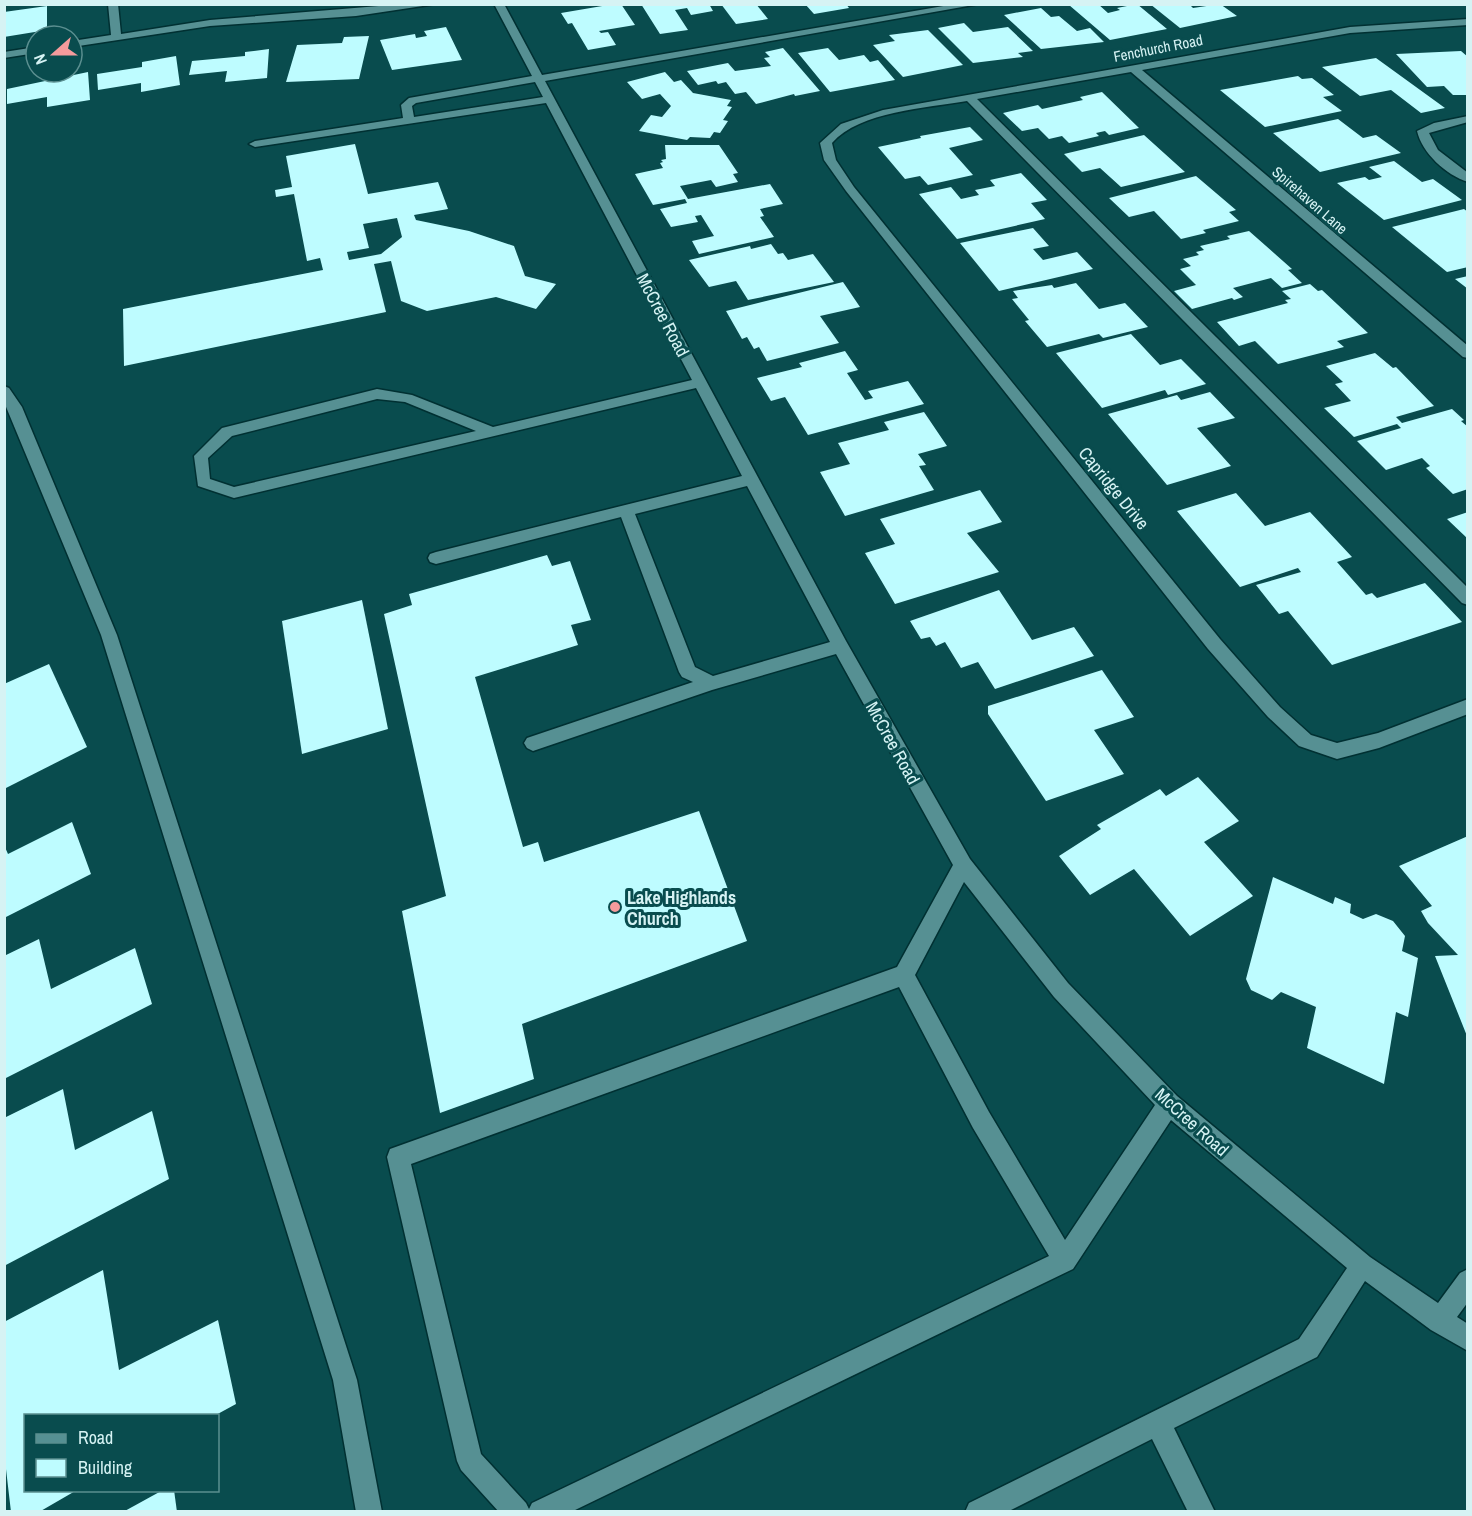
<svg xmlns="http://www.w3.org/2000/svg" width="1472" height="1516" font-family="'Archivo Narrow',sans-serif">
	<style>
		.building { fill: #befcff; fill-rule: evenodd }
		.lines { fill: none; stroke-linecap: round; stroke-linejoin: round }
		.minor-casing { stroke: #003032; stroke-width: 3 }
		.minor { fill: #569093; fill-rule: evenodd }
		.poi-dot { fill: #f59b9c; stroke: #094c4e; stroke-width: 2 }
		.labels { text-anchor: middle; dominant-baseline: central; stroke-width: 6; stroke-linejoin: round; paint-order: stroke }
		.far-street-label { font-size: 15px; fill: #d6f3f4; stroke: #094c4e }
		.street-label { font-size: 18px; fill: #d6f3f4; stroke: #094c4e }
		.poi-label { font-size: 18px; font-weight: bold; fill: #d6f3f4; stroke: #094c4e; text-anchor: start }
	</style>
	<rect width="100%" height="100%" fill="#094c4e"/>
	<g class="building">
		<path d="M614,4H621L635,25L599,31L601,33L608,32L616,45L588,50L572,23L568,24L561,13Z"/>
		<path d="M641,4H709L713,11L691,15L687,8L675,10L688,30L660,34Z"/>
		<path d="M721,4H756L768,19L736,24Z"/>
		<path d="M805,4H846L849,8L814,14Z"/>
		<path d="M1098,4L1108,13L1120,10L1117,8L1137,4L1167,29L1110,40L1069,5Z"/>
		<path d="M1150,4H1189L1193,8L1220,4L1237,16L1180,28Z"/>
		<path d="M47,6V30L4,37V12Z"/>
		<path d="M1041,8L1051,17L1059,16L1077,31L1090,28L1104,42L1041,49L1004,15Z"/>
		<path d="M964,23L973,32L1008,27L1033,51L1018,53L1023,57L973,63L938,28Z"/>
		<path d="M446,27L462,60L392,70L380,40L415,34L416,38L427,36L424,31Z"/>
		<path d="M928,30L963,65L903,77L873,45L895,41L889,35Z"/>
		<path d="M369,36L359,79L286,82L297,45L342,43L344,37Z"/>
		<path d="M783,48L820,91L795,96L794,94L756,104L746,92L735,94L726,82L718,84L716,81L698,85L687,71L728,63L735,71L771,66L764,58L770,57L765,52Z"/>
		<path d="M828,48L839,60L864,55L870,62L878,60L895,80L830,92L798,53Z"/>
		<path d="M269,49L267,78L225,82L227,71L189,75L192,61L245,56V52Z"/>
		<path d="M1461,51L1468,57V95H1453L1444,86L1427,87L1396,54Z"/>
		<path d="M176,56L180,85L141,92V83L98,90L97,74L142,67V62Z"/>
		<path d="M1376,58L1445,108L1421,113L1391,90L1360,96L1322,67Z"/>
		<path d="M88,72L90,100L47,107V97L7,104V89Z"/>
		<path d="M665,72L674,82L681,80L693,93L731,100L727,106L732,107L723,120L728,121L720,133L714,132L710,138L690,137L687,140L639,131L651,115L662,117L671,106L660,94L642,99L627,82Z"/>
		<path d="M1298,76L1302,79L1312,78L1334,95L1323,97L1342,111L1265,127L1220,90Z"/>
		<path d="M1102,92L1139,128L1109,135L1105,131L1096,133L1099,136L1069,143L1062,136L1049,139L1038,128L1022,131L1003,113L1038,105L1042,109L1083,100L1080,97Z"/>
		<path d="M1338,119L1363,138L1376,135L1401,153L1320,172L1273,133Z"/>
		<path d="M970,127L983,140L949,148L973,175L928,185L920,176L905,179L878,147L921,138L920,136Z"/>
		<path d="M1144,135L1185,172L1121,187L1100,168L1082,172L1064,154Z"/>
		<path d="M355,144L368,194L438,182L448,209L414,215L416,220L469,231L514,246L525,276L556,284L536,309L496,297L427,311L401,301L391,261L374,264L386,312L124,366L123,309L323,270L320,258L307,261L294,194L276,197L275,190L292,187L286,156ZM397,218L402,237L381,254L349,260L347,252L369,248L363,224Z"/>
		<path d="M665,145H719L738,173L733,174L738,182L716,187L711,180L680,186L688,199L770,184L783,204L760,209L764,216L760,217L774,237L699,254L692,241L714,236L701,215L695,216L698,222L671,227L660,209L687,203L685,199L653,205L635,174L663,168L660,163L663,162L661,160L666,159Z"/>
		<path d="M1394,161L1422,182L1433,179L1462,200L1384,220L1337,183L1365,177L1369,180L1382,177L1369,167Z"/>
		<path d="M1021,173L1047,200L1031,203L1045,219L957,239L919,194L951,187L961,199L979,195L975,190L995,186L990,180Z"/>
		<path d="M1196,176L1236,210L1229,212L1239,221L1203,230L1206,233L1181,239L1154,211L1129,217L1109,198Z"/>
		<path d="M1464,209L1468,212V267L1447,272L1392,227Z"/>
		<path d="M1033,228L1049,246L1033,249L1043,260L1077,252L1093,269L999,291L960,243Z"/>
		<path d="M1249,231L1292,269L1288,270L1302,283L1282,288L1271,278L1233,288L1243,297L1234,300L1232,298L1192,309L1174,291L1196,285L1180,269L1191,266L1183,259L1199,255L1196,252L1204,250L1200,246L1230,239L1227,236Z"/>
		<path d="M771,244L778,254L783,253L788,260L813,254L834,282L748,300L736,281L709,287L689,260L750,246L751,249Z"/>
		<path d="M1468,276V289L1455,279Z"/>
		<path d="M843,282L860,307L820,316L839,343L767,361L759,347L754,349L747,337L742,339L726,311Z"/>
		<path d="M1076,283L1099,309L1125,303L1148,327L1103,338L1099,334L1047,347L1025,321L1029,320L1012,299L1018,298L1013,291L1052,285L1054,288Z"/>
		<path d="M1310,284L1318,291L1322,290L1368,333L1337,341L1344,347L1278,364L1255,341L1239,346L1217,322L1288,303L1285,300L1291,299L1282,291Z"/>
		<path d="M1131,334L1160,365L1181,359L1206,384L1168,395L1165,390L1102,408L1056,353Z"/>
		<path d="M845,351L858,370L847,373L865,400L873,398L868,391L908,381L924,404L808,435L785,397L771,401L757,378L802,367L799,363Z"/>
		<path d="M1375,353L1393,368L1396,367L1434,406L1396,417L1402,423L1452,409L1464,420L1461,421L1468,427V489L1453,494L1426,468L1430,466L1422,458L1386,470L1357,441L1401,428L1397,424L1354,437L1324,408L1351,401L1335,384L1343,382L1326,366Z"/>
		<path d="M1210,392L1235,418L1197,428L1231,466L1167,485L1108,414L1177,395L1181,400Z"/>
		<path d="M924,412L947,446L918,454L926,465L919,466L934,490L845,516L820,472L850,464L838,443L889,430L884,422Z"/>
		<path d="M980,490L1002,522L967,533L999,572L895,604L865,553L895,544L880,519Z"/>
		<path d="M1236,493L1265,526L1310,512L1352,557L1337,562L1366,595L1372,593L1377,598L1425,583L1462,622L1332,665L1288,611L1279,614L1256,585L1301,572L1298,568L1240,587L1177,511Z"/>
		<path d="M1468,512V539L1447,519Z"/>
		<path d="M547,555L552,566L570,561L591,620L571,625L578,645L475,677L523,847L538,842L544,862L699,811L747,941L522,1024L534,1079L440,1113L402,911L446,896L384,614L412,605L409,594Z"/>
		<path d="M999,590L1032,640L1074,627L1094,656L995,689L978,662L961,668L945,642L936,646L930,637L921,639L910,621Z"/>
		<path d="M362,600L388,729L302,754L282,621Z"/>
		<path d="M49,664L87,747L4,789V684Z"/>
		<path d="M1102,670L1134,717L1094,730L1124,774L1046,801L988,714V706Z"/>
		<path d="M1198,777L1239,821L1204,842L1253,896L1190,936L1134,869L1090,895L1059,856L1101,829L1097,825L1160,789L1166,796Z"/>
		<path d="M72,822L91,874L4,918V845L8,854Z"/>
		<path d="M1468,836V1036H1467L1435,956L1458,955L1428,923L1421,911L1432,906L1399,866Z"/>
		<path d="M1273,877L1333,904L1335,897L1351,904L1350,913L1363,919L1376,914L1393,921L1405,936L1402,951L1418,958L1408,1017L1396,1012L1384,1084L1307,1048L1316,1007L1281,992L1272,1000L1251,990L1246,979Z"/>
		<path d="M39,939L51,989L135,948L152,1004L4,1079V956Z"/>
		<path d="M63,1089L75,1150L152,1111L169,1179L4,1266V1118Z"/>
		<path d="M103,1270L119,1370L218,1320L236,1404L214,1416H26V1490H77L39,1512H11L4,1452V1322Z"/>
		<path d="M163,1490H174L177,1512H123Z"/>
	</g>
	<g class="lines">
		<g class="minor-casing">
			<g id="minor">
				<path d="M108,4H118L121,34L210,20L403,4H436L356,16L210,26L72,47V41L111,35Z"/>
				<path d="M494,4H504L542,75L955,4H979L545,81L846,641L970,859L1068,983L1177,1096L1370,1257L1438,1303L1460,1273L1468,1269V1302L1457,1317L1468,1324V1351L1431,1330L1365,1281L1317,1357L1174,1428L1215,1512H1188L1152,1439L1007,1512H965L969,1503L1299,1339L1347,1268L1171,1120L1073,1269L571,1512H499L461,1470L457,1461L387,1157L390,1149L897,967L953,865L836,654L712,690L533,751L527,748L524,743L527,738L693,682L682,677L679,672L621,517L436,564L430,562L428,558L430,554L436,552L742,476L696,388L234,498L198,486L194,456L222,428L377,389L412,395L493,427L692,380L546,103L255,147L249,144L255,141L403,118L401,105L409,98L532,76ZM535,82L543,97L414,117L412,106L416,103ZM377,399L405,402L476,431L234,487L210,479L208,458L232,436ZM747,486L830,642L713,676L695,667L635,514ZM964,882L1054,997L1155,1105L1065,1240L989,1112L915,975ZM899,987L973,1128L1049,1256L532,1503L529,1509L526,1503L481,1454L411,1164Z"/>
				<path d="M1468,19V25L1350,33L1142,70L1468,346V358L1463,357L1131,72L977,99L1468,588V605L1462,603L967,101C927,108 860,111 832,143L836,160L854,187L1220,639L1280,707L1311,735L1337,743L1378,733L1468,699V714L1379,748L1337,759L1299,746L1268,717L1208,649L846,191L824,160L820,143L841,124L883,110L1350,27Z"/>
				<path d="M36,47V53L4,58V52Z"/>
				<path d="M1468,116V122L1429,133L1438,150L1468,173V182C1446,175 1422,153 1417,131L1434,123Z"/>
				<path d="M4,386L9,388L22,407L117,635L357,1380L382,1512H356L333,1380L101,635L4,402Z"/>
			</g>
		</g>
		<use href="#minor" class="minor"/>
	</g>
	<circle class="poi-dot" cx="615" cy="907" r="6"/>
	<g class="labels">
		<g class="far-street-label">
			<text transform="translate(1158 48) rotate(-11)">Fenchurch Road</text>
			<text transform="translate(1310 200) rotate(41)">Spirehaven Lane</text>
		</g>
		<g class="street-label">
			<text transform="translate(663 315) rotate(62)">McCree Road</text>
			<text transform="translate(1114 488) rotate(51)">Capridge Drive</text>
			<text transform="translate(893 743) rotate(61)">McCree Road</text>
			<text transform="translate(1192 1122) rotate(42)">McCree Road</text>
		</g>
		<g class="poi-label">
			<text x="627" y="897">Lake Highlands<tspan x="627" dy="21">Church</tspan></text>
		</g>
	</g>
	<rect width="1472" height="1516" fill="none" stroke="#d6f3f4" stroke-width="12"/>
	<rect x="24" y="1414" width="195" height="78" fill="#094c4e" stroke="#5b8f90" stroke-width="1.5"/>
	<rect x="36" y="1434" width="30" height="9" fill="#569093" stroke="#5b8f90" stroke-width="1.5"/>
	<text x="78" y="1444" font-size="18" fill="#d6f3f4">Road</text>
	<rect x="36" y="1459" width="30" height="18" fill="#befcff" stroke="#5b8f90" stroke-width="1.5"/>
	<text x="78" y="1474" font-size="18" fill="#d6f3f4">Building</text>
	<g transform="translate(54 54) rotate(249)"><circle r="28" fill="#094c4e" stroke="#5b8f90" stroke-width="1.5"/>
	<path d="M0-4.5L10 22L0 15L-10 22Z" fill="#f59b9c"/>
	<text y="-9" font-size="16" font-weight="bold" text-anchor="middle" fill="#d6f3f4">N</text>
	</g>
</svg>
